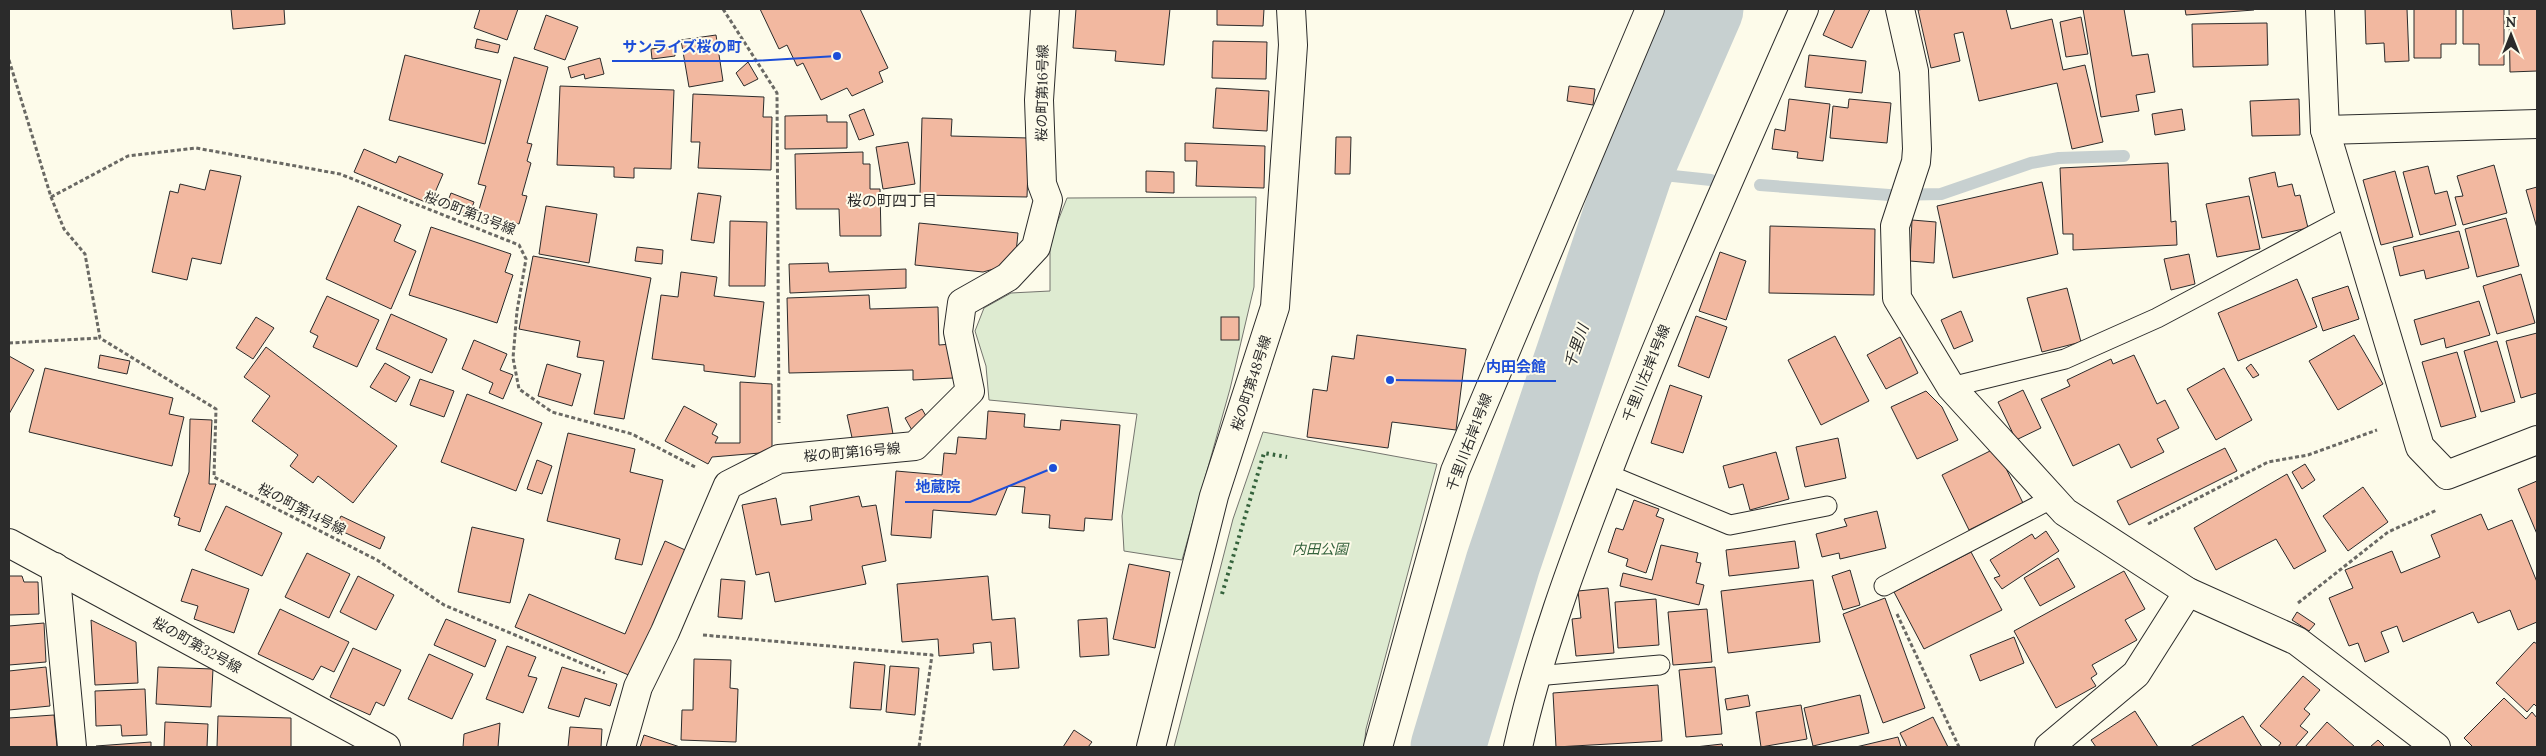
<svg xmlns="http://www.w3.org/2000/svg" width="2546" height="756" font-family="Lora,'Noto Sans JP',serif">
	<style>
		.green { fill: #deebd1; stroke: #74746e }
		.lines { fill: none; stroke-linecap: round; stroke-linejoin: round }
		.stream { stroke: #c7d0d0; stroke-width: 12 }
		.river { stroke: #c7d0d0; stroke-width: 75 }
		.building { fill: #f2b8a0; stroke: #2b2b2b }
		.lane-casing { stroke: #2b2b2b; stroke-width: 21 }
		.street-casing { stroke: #2b2b2b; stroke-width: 30 }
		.path { stroke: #6a6964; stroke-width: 3; stroke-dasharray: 4 2.5; stroke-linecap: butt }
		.lane { stroke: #fdfbea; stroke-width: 19 }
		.street { stroke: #fdfbea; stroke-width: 28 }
		.hedge { stroke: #34623c; stroke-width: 4; stroke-dasharray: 2.5 4; stroke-linecap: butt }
		.labels { text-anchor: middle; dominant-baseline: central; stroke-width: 4; stroke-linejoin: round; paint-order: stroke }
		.street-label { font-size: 14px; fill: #2b2b2b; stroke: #fdfbea }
		.park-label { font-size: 14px; font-style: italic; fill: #34623c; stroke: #fdfbea }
		.neighbourhood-label { font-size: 15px; fill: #2b2b2b; stroke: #fdfbea }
		.water-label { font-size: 15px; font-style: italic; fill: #2b2b2b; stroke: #fdfbea }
		.leader { fill: none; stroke: #1d4ed8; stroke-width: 2 }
		.callout-dot { fill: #1d4ed8; stroke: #fdfbea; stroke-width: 2 }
		.callout-label { font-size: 15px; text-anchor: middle; font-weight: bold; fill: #1d4ed8; stroke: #fdfbea; stroke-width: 4; stroke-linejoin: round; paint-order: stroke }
	</style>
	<rect width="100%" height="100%" fill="#fdfbea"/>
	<g class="green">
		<path d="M1256,197L1254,287L1230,389L1182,560L1124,551L1122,516L1137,414L989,400L986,366L975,331L984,308L1011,293L1050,291V241L1067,198Z"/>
		<path d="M1263,432L1437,464L1366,729L1364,747H1174L1233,519Z"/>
	</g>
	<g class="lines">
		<g class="stream">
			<path d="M1635,172L1711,180"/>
			<path d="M1760,185L1889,195L1941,194L2031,163L2059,158L2124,156"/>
		</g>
		<path class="river" d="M1448,747L1503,563L1635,172L1706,9"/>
	</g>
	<g class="building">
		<path d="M231,9H284L285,24L233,29Z"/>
		<path d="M480,9H518L507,40L474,28Z"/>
		<path d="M760,9H860L888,68L879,72L883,82L852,96L847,88L821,100L803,63L797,66L787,45L779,49Z"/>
		<path d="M1076,9H1170L1164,65L1115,61L1116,51L1073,48Z"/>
		<path d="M1217,9H1264L1263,26L1217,25Z"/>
		<path d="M1835,9H1870L1852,48L1823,35Z"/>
		<path d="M1925,9H2006L2011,29L2052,19L2063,70L2085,65L2103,142L2072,149L2057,83L1979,101L1963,32L1954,34L1960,61L1931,68L1918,10Z"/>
		<path d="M2083,9H2124L2132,56L2148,54L2155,92L2136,95L2139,111L2101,117Z"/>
		<path d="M2185,9H2254V10L2186,15Z"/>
		<path d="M2365,9H2407L2409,61L2385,62L2384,43L2366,44Z"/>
		<path d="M2414,9H2456V44H2441V58H2414Z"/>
		<path d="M2463,9H2504V65H2479V44H2463Z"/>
		<path d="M2509,9H2537V71L2510,72Z"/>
		<path d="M546,15L578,27L565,60L534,49Z"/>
		<path d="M2081,17L2088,54L2066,57L2060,22Z"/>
		<path d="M2267,23L2268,65L2193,67L2192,24Z"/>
		<path d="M716,35L723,81L689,87L681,40Z"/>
		<path d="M477,39L500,45L498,53L475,48Z"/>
		<path d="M1213,41L1267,42L1266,79L1212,78Z"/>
		<path d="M674,46L675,56L652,59L651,49Z"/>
		<path d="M405,55L501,80L485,144L389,120Z"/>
		<path d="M1809,55L1866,61L1862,93L1805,87Z"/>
		<path d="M514,57L548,67L527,143L532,144L527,161L531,163L522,195L527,196L519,224L478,213L486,186L478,184Z"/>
		<path d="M600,58L604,74L585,79L584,74L571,78L568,67Z"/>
		<path d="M748,62L758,79L744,86L736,73Z"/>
		<path d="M560,86L674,90L671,169L634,168V178L614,177V167L557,165Z"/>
		<path d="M1569,86L1595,89L1593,105L1567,101Z"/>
		<path d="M1216,88L1269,91L1267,131L1213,128Z"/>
		<path d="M693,94L764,97L763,117H772L771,170L698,168L700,142H691Z"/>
		<path d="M1789,99L1830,104L1823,161L1797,158L1798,152L1772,149L1775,129L1785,131Z"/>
		<path d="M1849,99L1891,103L1887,143L1830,138L1833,106L1848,108Z"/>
		<path d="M2299,99L2300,135L2252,136L2250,101Z"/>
		<path d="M864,109L874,135L859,140L849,115Z"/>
		<path d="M2182,109L2185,130L2155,135L2152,114Z"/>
		<path d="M827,115V122H847V148L785,149V116Z"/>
		<path d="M922,118L952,119L951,136L1029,138L1027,197L920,195Z"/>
		<path d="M1336,137H1351L1350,174H1335Z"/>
		<path d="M908,142L915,184L883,189L876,147Z"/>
		<path d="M1185,143L1265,146L1264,188L1196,186L1197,161H1185Z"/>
		<path d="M364,149L396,163L399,156L443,174L430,204L354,172Z"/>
		<path d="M863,152V164H870V189H880L881,236H840L839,209H796L795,154Z"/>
		<path d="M2168,163L2171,222L2176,221L2177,245L2073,250V234H2063L2060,168Z"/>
		<path d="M2494,165L2507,213L2463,225L2455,197L2463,196L2457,176Z"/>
		<path d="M2428,166L2435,194L2447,191L2456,225L2420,235L2403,172Z"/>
		<path d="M210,170L241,176L221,264L192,258L187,280L152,272L170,191L178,193L180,184L205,190Z"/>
		<path d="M1146,171L1174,172V193L1146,192Z"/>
		<path d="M2395,171L2413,237L2381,245L2363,180Z"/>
		<path d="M2275,172L2278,187L2292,184L2295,196L2300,195L2308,228L2262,238L2249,178Z"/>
		<path d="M2042,182L2058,254L1953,278L1937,206Z"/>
		<path d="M2537,187V228L2526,190Z"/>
		<path d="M451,193L474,202L469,215L446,206Z"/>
		<path d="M698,193L721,196L714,243L691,240Z"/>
		<path d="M2249,196L2260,249L2217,257L2206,204Z"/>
		<path d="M358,206L401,225L394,241L416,251L391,309L326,279Z"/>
		<path d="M546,206L597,214L589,263L539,254Z"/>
		<path d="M2506,218L2519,266L2477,277L2465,229Z"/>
		<path d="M1912,220L1936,222L1934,263L1910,261Z"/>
		<path d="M730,221L767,222L765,286H729Z"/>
		<path d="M919,223L1018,233L1015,263L983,272L915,265Z"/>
		<path d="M1770,226L1875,229L1874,295L1769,293Z"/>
		<path d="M431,227L511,254L505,272L513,275L497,323L409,295Z"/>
		<path d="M2459,231L2469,268L2426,279L2424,270L2400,276L2393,247Z"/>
		<path d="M637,247L663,250L662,264L635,261Z"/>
		<path d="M1720,252L1746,261L1726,320L1699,311Z"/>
		<path d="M2189,254L2195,284L2171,290L2164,259Z"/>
		<path d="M533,256L651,278L624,419L594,414L604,361L577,357L580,341L519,329Z"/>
		<path d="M828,263L829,272L906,269V288L790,293L789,264Z"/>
		<path d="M681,272L717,277L714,296L764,302L755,377L704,371V365L652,359L661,295L678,297Z"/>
		<path d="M2521,274L2535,323L2497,334L2483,286Z"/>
		<path d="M2297,279L2317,327L2238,361L2218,313Z"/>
		<path d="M2348,286L2359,319L2323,331L2312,298Z"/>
		<path d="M2067,288L2081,342L2042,352L2027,298Z"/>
		<path d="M869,295L870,309L938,307L939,345L952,344L953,378L913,380V370L789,373L787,298Z"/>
		<path d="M327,296L379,320L357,367L313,347L318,336L310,332Z"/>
		<path d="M2479,301L2490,335L2446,348L2444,338L2421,345L2414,320Z"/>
		<path d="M1961,311L1973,341L1954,349L1941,320Z"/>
		<path d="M391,314L447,339L432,373L376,349Z"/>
		<path d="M1696,316L1727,327L1709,378L1678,366Z"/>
		<path d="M256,317L274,328L253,359L236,348Z"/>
		<rect x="1221" y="317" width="18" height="23"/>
		<path d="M2537,333V393L2521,398L2506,341Z"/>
		<path d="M1357,335L1466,349L1456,430L1392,422L1388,448L1307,437L1313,389L1327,391L1332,356L1354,359Z"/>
		<path d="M2354,335L2383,384L2338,410L2309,361Z"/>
		<path d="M1835,336L1869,401L1821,425L1788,360Z"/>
		<path d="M1900,337L1918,373L1886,389L1867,355Z"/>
		<path d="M474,340L507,354L500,370L513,375L503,399L489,393L493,383L462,369Z"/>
		<path d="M2497,341L2515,402L2481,412L2464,351Z"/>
		<path d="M266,347L397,446L353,503L318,476L313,483L290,466L298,455L252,421L270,396L244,377Z"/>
		<path d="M2457,352L2476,417L2441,427L2422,362Z"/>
		<path d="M100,355L130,361L127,374L98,368Z"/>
		<path d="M2134,355L2157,404L2165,400L2179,428L2157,439L2164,452L2131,468L2119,444L2073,466L2041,399L2070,386L2067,380L2111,359L2113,364Z"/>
		<path d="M9,356L34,370L9,414Z"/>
		<path d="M385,363L410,377L396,402L370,387Z"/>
		<path d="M547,364L581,374L572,406L538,396Z"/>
		<path d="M2251,364L2259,375L2253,378L2246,368Z"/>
		<path d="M45,368L173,398L169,414L184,417L172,466L29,432Z"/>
		<path d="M2224,368L2252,420L2216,440L2187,389Z"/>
		<path d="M420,379L454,391L444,417L410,405Z"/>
		<path d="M740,382L772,384V452L712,457L708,464L665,441L684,406L717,424L712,434L718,437L715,443H740Z"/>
		<path d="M1670,385L1702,396L1683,453L1651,443Z"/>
		<path d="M2023,390L2041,428L2016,440L1998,402Z"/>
		<path d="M1926,391L1942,407L1958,440L1917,459L1891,407Z"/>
		<path d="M467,394L542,423L516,491L441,462Z"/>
		<path d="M888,407L893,434L853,442L847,415Z"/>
		<path d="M922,409L930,423L913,432L905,418Z"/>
		<path d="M988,411L1025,414L1024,427L1060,430L1061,420L1120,425L1112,520L1085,518L1084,531L1049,528L1050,515L1022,513L1025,487L1008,486L996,515L933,510L931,538L891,535L896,471L942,475L944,453L956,454L958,437L986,439Z"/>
		<path d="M190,419L212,420L209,484H216L200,532L178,525L180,518L174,516L189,472Z"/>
		<path d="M568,433L635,449L630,472L663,480L642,565L615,559L620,539L547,521Z"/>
		<path d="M1838,438L1846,478L1805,487L1796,447Z"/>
		<path d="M1996,448L2023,503L1969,530L1942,475Z"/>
		<path d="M2225,448L2237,471L2129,525L2117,501Z"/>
		<path d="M1776,452L1789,499L1750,510L1743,484L1729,488L1723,466Z"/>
		<path d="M537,460L552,466L542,494L527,489Z"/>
		<path d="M2305,464L2315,480L2302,489L2292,472Z"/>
		<path d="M2287,474L2326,551L2294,569L2276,539L2216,570L2194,528Z"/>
		<path d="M2537,481V534L2518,489Z"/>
		<path d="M2363,487L2388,522L2348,551L2323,516Z"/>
		<path d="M859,496L862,507L876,505L886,561L862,566L866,584L775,602L769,572L756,575L742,505L776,498L781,525L812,520L810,506Z"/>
		<path d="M1634,500L1659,509L1656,516L1664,519L1646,573L1626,566L1628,559L1608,552L1616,528L1623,530Z"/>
		<path d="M226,506L282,533L262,576L205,550Z"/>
		<path d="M1877,511L1886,548L1840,559L1839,553L1822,557L1816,534L1847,526L1844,519Z"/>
		<path d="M2481,514L2488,530L2512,520L2537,582V622L2518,630L2510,610L2478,623L2473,612L2403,642L2397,626L2381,632L2389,652L2365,662L2358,643L2349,646L2329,598L2353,588L2345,570L2392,551L2401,573L2440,557L2431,535Z"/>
		<path d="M341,516L385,537L380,549L335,528Z"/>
		<path d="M472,527L524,539L510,603L458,592Z"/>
		<path d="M2046,531L2059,551L2002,589L1994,578L2000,576L1990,560L2032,534L2035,539Z"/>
		<path d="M665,541L692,553L638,679L515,627L529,594L625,634Z"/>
		<path d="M1795,541L1799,568L1729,576L1726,550Z"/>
		<path d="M1661,545L1698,553L1696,562L1701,563L1696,583L1704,585L1699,605L1620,586L1623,573L1652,580Z"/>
		<path d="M1971,552L2002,610L1924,649L1894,592Z"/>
		<path d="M307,553L350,574L329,618L285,597Z"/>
		<path d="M2058,558L2075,587L2040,606L2024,578Z"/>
		<path d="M1129,564L1170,572L1155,648L1113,639Z"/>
		<path d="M192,569L249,589L234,633L194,619L198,606L181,601Z"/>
		<path d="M1850,570L1860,605L1843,610L1832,576Z"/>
		<path d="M2124,571L2145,609L2125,620L2137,640L2092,665L2097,674L2091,678L2096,686L2056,708L2014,631Z"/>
		<path d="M9,576H22L24,582H38L39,614L9,615Z"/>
		<path d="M358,576L394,595L376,630L340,612Z"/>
		<path d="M988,576L992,620L1015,618L1019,668L993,670L991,642L973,644L974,653L939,656L938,639L902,642L897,584Z"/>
		<path d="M721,579L745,581L742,619L718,617Z"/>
		<path d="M1813,580L1820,642L1728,653L1721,591Z"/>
		<path d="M1608,588L1614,653L1576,656L1572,619L1581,618L1578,591Z"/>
		<path d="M1885,598L1925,708L1883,723L1843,614Z"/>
		<path d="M1656,599L1659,645L1618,648L1615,602Z"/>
		<path d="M280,609L349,642L334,672L321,666L313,680L258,654Z"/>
		<path d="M1707,609L1712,662L1673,665L1668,612Z"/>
		<path d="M2297,612L2315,624L2309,631L2292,620Z"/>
		<path d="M1107,618L1109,655L1080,657L1078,620Z"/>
		<path d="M446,619L496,640L485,667L434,645Z"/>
		<path d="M91,620L136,642L138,683L95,685Z"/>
		<path d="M44,623L46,662L9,665V626Z"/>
		<path d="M2014,637L2024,663L1980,681L1970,655Z"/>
		<path d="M2534,642L2537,644V707L2534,704L2527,712L2496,683Z"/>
		<path d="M507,646L536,657L528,676L537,678L523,713L486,699Z"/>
		<path d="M353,648L401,670L384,706L376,702L370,715L330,697Z"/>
		<path d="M429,654L473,674L452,719L408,699Z"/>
		<path d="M694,659L731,660L730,688L738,689L736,742L681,740L682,710H693Z"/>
		<path d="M854,662L885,665L881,710L850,708Z"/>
		<path d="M890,666L919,668L915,715L886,712Z"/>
		<path d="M46,667L50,706L9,710V671Z"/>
		<path d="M158,667L213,669L211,707L156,704Z"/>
		<path d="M562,667L617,684L610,706L585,698L579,717L548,708Z"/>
		<path d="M1715,667L1722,734L1686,737L1679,670Z"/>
		<path d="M2303,676L2320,690L2304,709L2310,714L2300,726L2308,732L2295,747H2278L2281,743L2260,726Z"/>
		<path d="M1658,685L1662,741L1556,747L1553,693Z"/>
		<path d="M145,689L147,735L122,736L121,725L96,726L95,691Z"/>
		<path d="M1748,695L1750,706L1727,710L1725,699Z"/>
		<path d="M1860,695L1869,733L1813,746L1804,708Z"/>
		<path d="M2504,698L2526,719L2532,712L2537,718V747H2473L2464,738Z"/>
		<path d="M1801,705L1807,739L1761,747L1756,712Z"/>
		<path d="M2135,711L2158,747H2096L2091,740Z"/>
		<path d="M54,715L57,747H9V718Z"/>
		<path d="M218,716L291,718V747H217Z"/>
		<path d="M2243,716L2262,747H2190Z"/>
		<path d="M1933,717L1948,747H1907L1900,733Z"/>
		<path d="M165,722L208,724L207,747H164Z"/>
		<path d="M2327,722L2355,747H2305Z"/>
		<path d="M500,723L498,747H463L464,734Z"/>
		<path d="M570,727L602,729L601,747H568Z"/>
		<path d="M1074,730L1092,742L1088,747H1063Z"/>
		<path d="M644,735L680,747H640Z"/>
		<path d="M1898,737L1901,747H1856Z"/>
		<path d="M2378,740L2385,747H2370Z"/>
		<path d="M151,742V747H96V746Z"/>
		<path d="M1722,744L1723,747H1695Z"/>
	</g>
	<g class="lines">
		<g class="lane-casing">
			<g id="lane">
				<path d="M1951,387L2065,359L2157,318L2351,215"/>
				<path d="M1607,474L1730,525L1827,506"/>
				<path d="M1884,586L2053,498"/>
				<path d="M1536,676L1660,665"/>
			</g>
		</g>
		<g class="street-casing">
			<g id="street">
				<path d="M1900,9L1914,71L1917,149L1916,162L1895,226L1897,298L1951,387L2065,512L2188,592L2297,641L2436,747"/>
				<path d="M2320,9L2325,130L2420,447L2447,475L2537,440"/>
				<path d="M2325,130L2537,124"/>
				<path d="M9,543L386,747"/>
				<path d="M55,567L72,747"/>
				<path d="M621,747L638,687L665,632L728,485L779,459L915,446L970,391L958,332L962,303L1008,277L1036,247L1048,200L1042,184L1039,100L1045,9"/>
				<path d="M1151,747L1214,496L1275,307L1293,45L1291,9"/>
				<path d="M1378,747L1455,471L1650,9"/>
				<path d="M1518,747C1539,653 1573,562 1608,471C1668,315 1737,162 1804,9"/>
				<path d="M2049,747L2136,674L2188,592"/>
			</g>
		</g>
		<g class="path">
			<path d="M723,9L777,93L779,423"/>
			<path d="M9,60L51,197L64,229L85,254L100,338L216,409L214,477L377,560L444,605L605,673"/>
			<path d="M51,197L128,156L196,148L340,174L519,245L526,259L517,311L513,358L519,389L552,412L632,434L697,468"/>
			<path d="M9,343L100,338"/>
			<path d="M2148,524L2268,462L2308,455L2377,430"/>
			<path d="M2298,603L2388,532L2437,510"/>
			<path d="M1897,614L1959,747"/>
			<path d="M703,635L932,655L919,747"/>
		</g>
		<use href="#lane" class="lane"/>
		<use href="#street" class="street"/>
		<path class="hedge" d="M1222,594L1264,453L1287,457"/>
	</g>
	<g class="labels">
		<g class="street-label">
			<text transform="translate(1042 93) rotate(-89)">桜の町第16号線</text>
			<text transform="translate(470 213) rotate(21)">桜の町第13号線</text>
			<text transform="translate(1646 373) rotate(-68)">千里川左岸1号線</text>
			<text transform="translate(1251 383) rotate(-72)">桜の町第48号線</text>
			<text transform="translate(1469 442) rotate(-69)">千里川右岸1号線</text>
			<text transform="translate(852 452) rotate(-5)">桜の町第16号線</text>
			<text transform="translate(302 509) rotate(27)">桜の町第14号線</text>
			<text transform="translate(197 645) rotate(29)">桜の町第32号線</text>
		</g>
		<g class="park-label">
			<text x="1320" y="549">内田公園</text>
		</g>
		<g class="neighbourhood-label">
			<text x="892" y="200">桜の町四丁目</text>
		</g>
		<g class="water-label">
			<text transform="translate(1576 346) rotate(-71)">千里川</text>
		</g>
	</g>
	<path class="leader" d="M837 56L752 61H612M1390 380L1476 381H1556M1053 468L970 502H905"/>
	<g class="callout-dot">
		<circle cx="837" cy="56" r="5"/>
		<circle cx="1390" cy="380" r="5"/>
		<circle cx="1053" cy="468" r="5"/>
	</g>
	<g class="callout-label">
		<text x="682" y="52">サンライズ桜の町</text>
		<text x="1516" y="372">内田会館</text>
		<text x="938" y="492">地蔵院</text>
	</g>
	<rect width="2546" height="756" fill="none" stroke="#2b2b2b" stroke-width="20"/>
	<g transform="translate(2511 35)" stroke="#fdfbea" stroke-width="4" paint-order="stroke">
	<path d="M0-4L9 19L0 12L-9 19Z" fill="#2b2b2b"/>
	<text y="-8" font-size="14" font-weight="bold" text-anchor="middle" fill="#2b2b2b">N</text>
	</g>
</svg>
